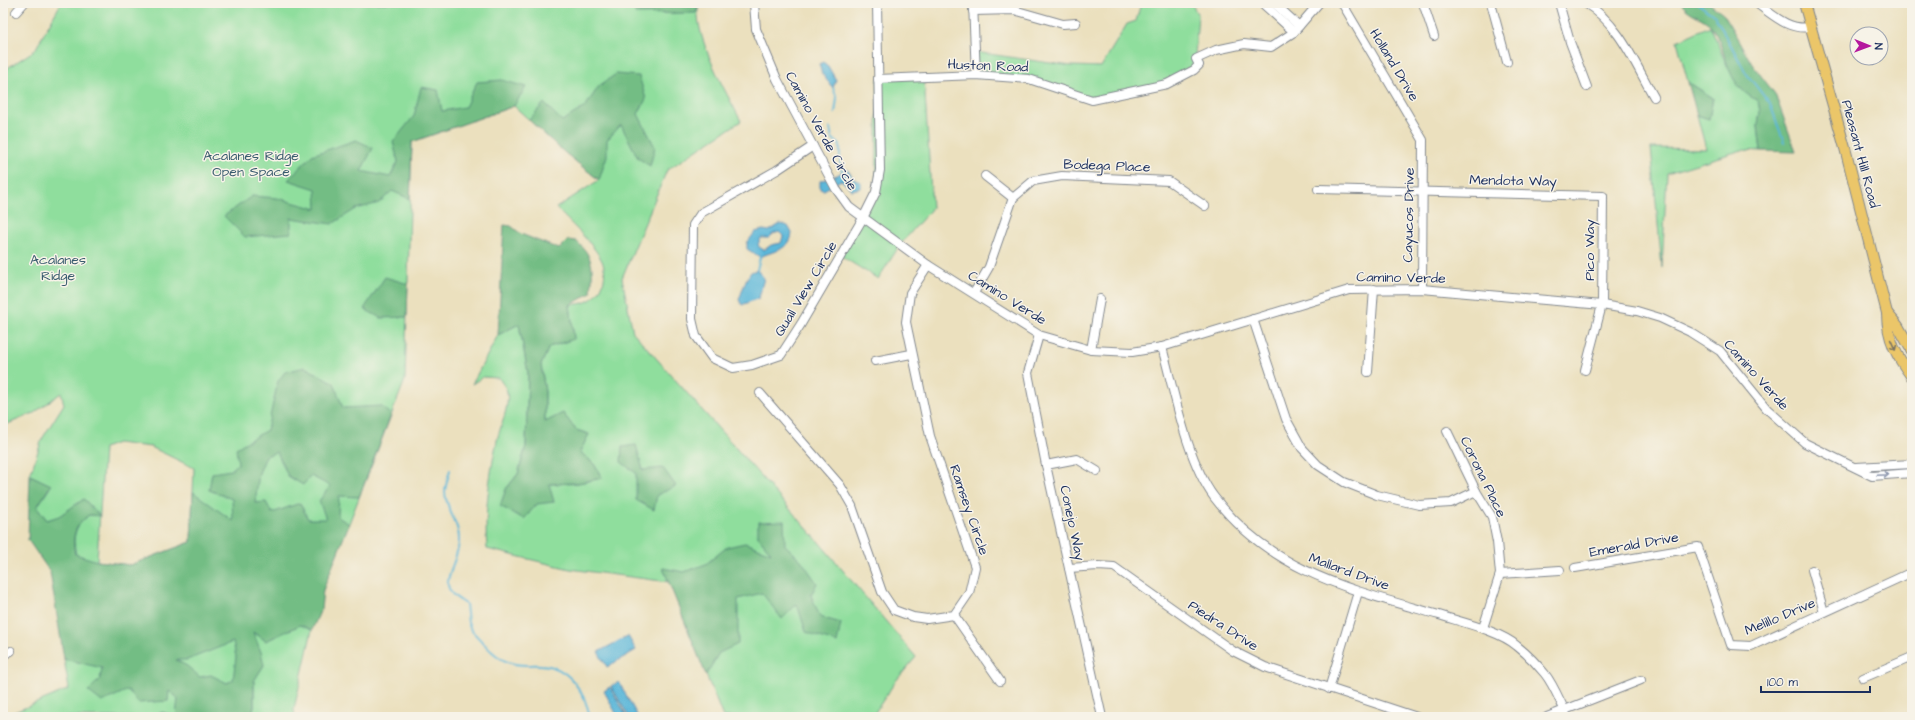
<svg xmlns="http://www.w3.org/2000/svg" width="1915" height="720" font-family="'Architects Daughter',sans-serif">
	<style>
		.green { fill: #8fde9d; stroke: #55867e; fill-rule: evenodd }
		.forest { fill: #73bd84; stroke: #477671; fill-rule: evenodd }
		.water { fill: #5bb7d9; stroke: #3b739c; fill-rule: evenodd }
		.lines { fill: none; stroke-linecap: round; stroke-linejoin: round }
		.stream { stroke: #5bb7d9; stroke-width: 2 }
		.minor-casing { stroke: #83888e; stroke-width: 10 }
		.major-casing { stroke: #83888e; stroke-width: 12 }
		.minor { stroke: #fff; stroke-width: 8 }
		.major { stroke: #ebc669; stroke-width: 10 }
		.oneway { stroke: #797363 }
		.oneway2 { stroke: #8d97ae }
		.labels { text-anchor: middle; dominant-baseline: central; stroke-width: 3; stroke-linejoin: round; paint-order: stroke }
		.street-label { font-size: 14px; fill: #1b2f5e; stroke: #f7f3e8 }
		.park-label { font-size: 14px; fill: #385b6e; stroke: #f7f3e8 }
	</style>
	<rect width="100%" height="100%" fill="#f7f3e8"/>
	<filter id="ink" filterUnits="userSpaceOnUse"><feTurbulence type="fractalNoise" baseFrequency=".025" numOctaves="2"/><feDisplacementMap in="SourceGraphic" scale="8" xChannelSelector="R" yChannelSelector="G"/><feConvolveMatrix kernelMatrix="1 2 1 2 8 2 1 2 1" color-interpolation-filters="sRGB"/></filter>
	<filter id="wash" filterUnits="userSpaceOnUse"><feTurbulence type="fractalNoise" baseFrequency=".012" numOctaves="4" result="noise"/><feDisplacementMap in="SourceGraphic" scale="16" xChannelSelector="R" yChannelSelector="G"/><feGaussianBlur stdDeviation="0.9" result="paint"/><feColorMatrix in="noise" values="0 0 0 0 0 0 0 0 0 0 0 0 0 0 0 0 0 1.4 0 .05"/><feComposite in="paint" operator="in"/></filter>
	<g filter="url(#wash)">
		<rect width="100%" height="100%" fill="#ebe0be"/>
		<g class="green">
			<path d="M61,3H699C691,32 727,94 741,121L667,170L622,278L633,332L818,541L916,657L895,682L872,717H723L669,582L570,569L487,549C484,515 489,479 496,445C499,428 510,408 507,391C506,387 501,382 499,378L483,377L472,384L498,335L519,324L528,373L526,446L518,474L506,489L524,519L537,504L549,484L578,483L602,478L594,464L579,452L589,434L576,430L563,414L545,422V392L541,365L549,347L574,339L570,305C575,304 583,304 588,301C603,294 609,273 601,259C592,242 569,222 556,208L599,180L564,152L514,106L412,142L405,380L323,590L267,639L300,625L312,630L294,709L295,717H251L254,706V680L264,665L227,683L221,681L212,717H3L69,689L64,659L90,665L74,541C75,528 79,523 89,515H97L84,499L59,517L47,520L37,507L51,486L30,475L42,439L64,404L61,393L34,413L3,426V71L35,50ZM117,443L151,447L194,468L191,542L130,565L97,561L104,448Z"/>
			<path d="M1141,3H1191L1198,15L1194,70L1167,84L1092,100L1029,79L976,75L975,52L1071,66L1101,67L1127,24L1136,21Z"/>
			<path d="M1710,26C1723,52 1730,87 1758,101L1760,111L1758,126L1761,151L1742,150L1667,173L1662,268L1651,148L1706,149L1697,115L1709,119L1713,98L1688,82L1677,41Z"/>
			<path d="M924,77L932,208L900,245L878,279L841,256L876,192L878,79Z"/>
		</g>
		<g class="forest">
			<path d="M631,3H699L696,13L636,14Z"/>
			<path d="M1681,3H1709L1724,15L1752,64L1775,94L1796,152L1761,151L1758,126L1760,111L1758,101C1722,83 1730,53 1711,26C1704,17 1687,14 1681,3Z"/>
			<path d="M616,74L639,76L646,99L638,114L655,147L650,166L638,158L621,125L607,140V156L599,180L564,152L529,120L544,103L562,121L585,107L599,86Z"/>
			<path d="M502,80L526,87L514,106L412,142L410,199L392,191L379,203L356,209L332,224L291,218V233L245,237L224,216L252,196L277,198L317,209L316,189L288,180L312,155L356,140L373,148L361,171L390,177L398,162L393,142L414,116L421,87L438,90L442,111L465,107L477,82Z"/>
			<path d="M1688,82L1713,98L1709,119L1697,115Z"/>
			<path d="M504,225L511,226L521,234L559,249L568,240L576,241C595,257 593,270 591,293L570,305L574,339L549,347L541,365L545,392V422L563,413L576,430L589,434L580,452L594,464L602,478L578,483L549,484L554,502L537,504L524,519L500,506L506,489L518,474L526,446L528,373L519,324L498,335Z"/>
			<path d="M385,277L408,284L407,317L381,318L364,309Z"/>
			<path d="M305,367L334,383L343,408L381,406L391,415L359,497L339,496L338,517L349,524L323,590L321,609L312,630L300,625L266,641L253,632L261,652L264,665L254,681V706L251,717H153L162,712L176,716L178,698L169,691L168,701L138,703L128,690L102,702L88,691L100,679L102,668L64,659L50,572L28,540L30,475L51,485L37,507L47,520L59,516L84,499L100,516L89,515C74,527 72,535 75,554L97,561L130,565L191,542L193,492L233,521L232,499L209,490L212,473L231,470L238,464L236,448L267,430L278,381L285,372ZM277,452L288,476L303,485L311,476L330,486L319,501L326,519H308L300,503L272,513L266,502L255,503L259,473L266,456ZM233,642L236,657L233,680L227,683L211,675L200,677L187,666L176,660H187Z"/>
			<path d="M636,445L643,470L663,468L676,486L657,495L654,510L636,500V473L621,462L622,447Z"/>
			<path d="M784,521L785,545L801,560L817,583L811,595L820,617L841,623L837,643L806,632L797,604L782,619L762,593L738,599V644L719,653L706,675L663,568L684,572L706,564L727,547L745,543L771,553L758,536V522Z"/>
		</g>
		<g class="water">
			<path d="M823,62L828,66L836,80L833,88L822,74L819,64Z"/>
			<path d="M847,169L854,179L861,182V188L852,190L841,180L824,190L820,189V181L837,175Z"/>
			<path d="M780,224L788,226L792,233C791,250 772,251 760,257L747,249V243L755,232L763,230L769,231ZM779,232L783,236L781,243L771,245L764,250L759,247L758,244L761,238H769L773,234Z"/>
			<path d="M757,270L764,278L759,298L742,305L739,300L746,280L751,272Z"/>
			<path d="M628,636L636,650L607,667L598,652Z"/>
			<path d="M619,682L638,717H629L611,686Z"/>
			<path d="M610,687L627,717H618L604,691Z"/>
		</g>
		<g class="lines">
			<g class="stream">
				<path d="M1697,3L1715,16L1746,73L1770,104L1784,142"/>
				<path d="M833,88L837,98L835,113"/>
				<path d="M830,128L832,138L840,145V167L843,172"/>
				<path d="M757,270L760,257"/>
				<path d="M450,470C448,477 446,484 445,491C445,509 460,523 459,541C459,556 446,575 448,585C450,595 458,599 466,604L468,623L471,630C482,641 494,657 508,662C520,667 529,664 541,665C569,666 585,693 590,717"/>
			</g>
		</g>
	</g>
	<g filter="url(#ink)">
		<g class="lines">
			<g class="minor-casing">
				<g id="minor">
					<path d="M754,3L756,29L777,79L836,189L849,207L928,265L1039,335L1091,350L1132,352L1162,347L1349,290L1422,289L1602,305L1637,311L1660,318L1690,332L1720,351L1767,409L1805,443L1872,476L1912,473"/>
					<path d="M973,3L976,75"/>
					<path d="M1262,3L1294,32"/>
					<path d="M1274,3L1299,26"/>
					<path d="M1342,3L1423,140L1422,289"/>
					<path d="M1423,3L1434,36"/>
					<path d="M1491,3L1507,62"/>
					<path d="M1559,3L1570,42L1587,87"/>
					<path d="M1585,3C1619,23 1635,64 1654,97"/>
					<path d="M1756,3C1773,15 1789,31 1811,27"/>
					<path d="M973,11L1014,10L1063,24L1076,23"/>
					<path d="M16,12L24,3"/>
					<path d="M878,79L976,75L1029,79L1092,100L1167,84L1194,70L1199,65L1196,59L1216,50L1244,44L1271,47L1294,32L1319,3"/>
					<path d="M813,146L777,170L701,213L693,225L692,319L696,336L712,358L733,368L752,365L781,355L801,324L863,218L876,192L880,170L877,3"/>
					<path d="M985,176L1013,198"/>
					<path d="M1318,189L1603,196L1602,305L1585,370"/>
					<path d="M974,293L989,267L1013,198L1033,181L1062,176L1169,181L1205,206"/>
					<path d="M1253,319L1286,419L1302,448L1318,465L1344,482L1377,495L1419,505L1451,503L1476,491"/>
					<path d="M1039,335L1028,373L1046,465L1102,717"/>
					<path d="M1162,347C1174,391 1187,461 1214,497C1272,573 1353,590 1439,615C1461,622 1500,631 1517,646C1527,654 1537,664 1545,674C1553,684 1559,699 1565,711L1566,717"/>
					<path d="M1091,350L1100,299"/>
					<path d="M875,361L911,354"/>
					<path d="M1368,372L1374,289"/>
					<path d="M760,393L840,485L852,506L882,592L894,610L913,617L927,619L954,615L969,593L975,567L930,436L906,322L910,293L928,265"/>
					<path d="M1447,431L1476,491L1492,517L1497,542L1500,574L1483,628"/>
					<path d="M1046,465L1077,459L1097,471"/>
					<path d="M1856,467L1912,464"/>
					<path d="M1069,568L1098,566L1114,567L1233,651L1265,667L1417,717"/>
					<path d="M1575,568L1698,547L1731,645L1751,646L1912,572"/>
					<path d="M1812,570L1824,612"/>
					<path d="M1500,574L1560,570"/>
					<path d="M954,615L1000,681"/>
					<path d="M3,655L11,651"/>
					<path d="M1863,678L1912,657"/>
					<path d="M1329,689L1358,592"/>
					<path d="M1547,717L1641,680"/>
				</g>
			</g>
			<g class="major-casing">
				<g id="major">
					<path d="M1804,3L1845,148L1887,313C1887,339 1897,357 1912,377"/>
					<path d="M1887,313L1898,326L1912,351"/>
				</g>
			</g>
			<use href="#minor" class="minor"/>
			<use href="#major" class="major"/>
		</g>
		<defs><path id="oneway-shaft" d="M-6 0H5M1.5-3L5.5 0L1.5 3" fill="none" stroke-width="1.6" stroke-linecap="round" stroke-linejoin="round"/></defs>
		<use class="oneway" href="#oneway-shaft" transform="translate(1893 345) rotate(66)"/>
		<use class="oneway2" href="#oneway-shaft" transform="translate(1883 475) rotate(-3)"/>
	</g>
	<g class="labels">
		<g class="street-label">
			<text transform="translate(1394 65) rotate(59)">Holland Drive</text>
			<text transform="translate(988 66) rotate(2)">Huston Road</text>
			<text transform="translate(821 131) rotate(61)">Camino Verde Circle</text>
			<text transform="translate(1860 154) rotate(75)">Pleasant Hill Road</text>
			<text transform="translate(1107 166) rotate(2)">Bodega Place</text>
			<text transform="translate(1513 181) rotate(1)">Mendota Way</text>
			<text transform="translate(1409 215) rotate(-89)">Cayucos Drive</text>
			<text transform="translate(1590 250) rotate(-90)">Pico Way</text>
			<text transform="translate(1401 278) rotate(1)">Camino Verde</text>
			<text transform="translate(806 289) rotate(-59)">Quail View Circle</text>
			<text transform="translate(1007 298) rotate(32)">Camino Verde</text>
			<text transform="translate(1756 375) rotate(48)">Camino Verde</text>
			<text transform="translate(1483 477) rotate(64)">Corona Place</text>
			<text transform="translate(969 510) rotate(71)">Ramsey Circle</text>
			<text transform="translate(1072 523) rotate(78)">Conejo Way</text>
			<text transform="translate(1634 545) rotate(-10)">Emerald Drive</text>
			<text transform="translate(1349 572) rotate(20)">Mallard Drive</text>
			<text transform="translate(1780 617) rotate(-23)">Melillo Drive</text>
			<text transform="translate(1223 626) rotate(33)">Piedra Drive</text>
		</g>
		<g class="park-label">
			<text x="251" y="156">Acalanes Ridge<tspan x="251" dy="16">Open Space</tspan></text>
			<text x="58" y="260">Acalanes<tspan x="58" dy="16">Ridge</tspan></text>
		</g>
	</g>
	<rect width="1915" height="720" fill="none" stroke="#f7f3e8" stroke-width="16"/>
	<g transform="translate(1869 46) rotate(91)"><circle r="19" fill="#f7f3e8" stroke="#9fa5b1"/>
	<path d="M0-3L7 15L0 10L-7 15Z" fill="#b5179e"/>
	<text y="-6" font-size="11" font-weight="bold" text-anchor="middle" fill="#1b2f5e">N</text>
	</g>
	<path d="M1761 686v6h109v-6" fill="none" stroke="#1b2f5e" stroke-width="2"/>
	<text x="1767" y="686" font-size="12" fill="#1b2f5e" stroke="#f7f3e8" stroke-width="3" paint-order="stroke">100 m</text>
</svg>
